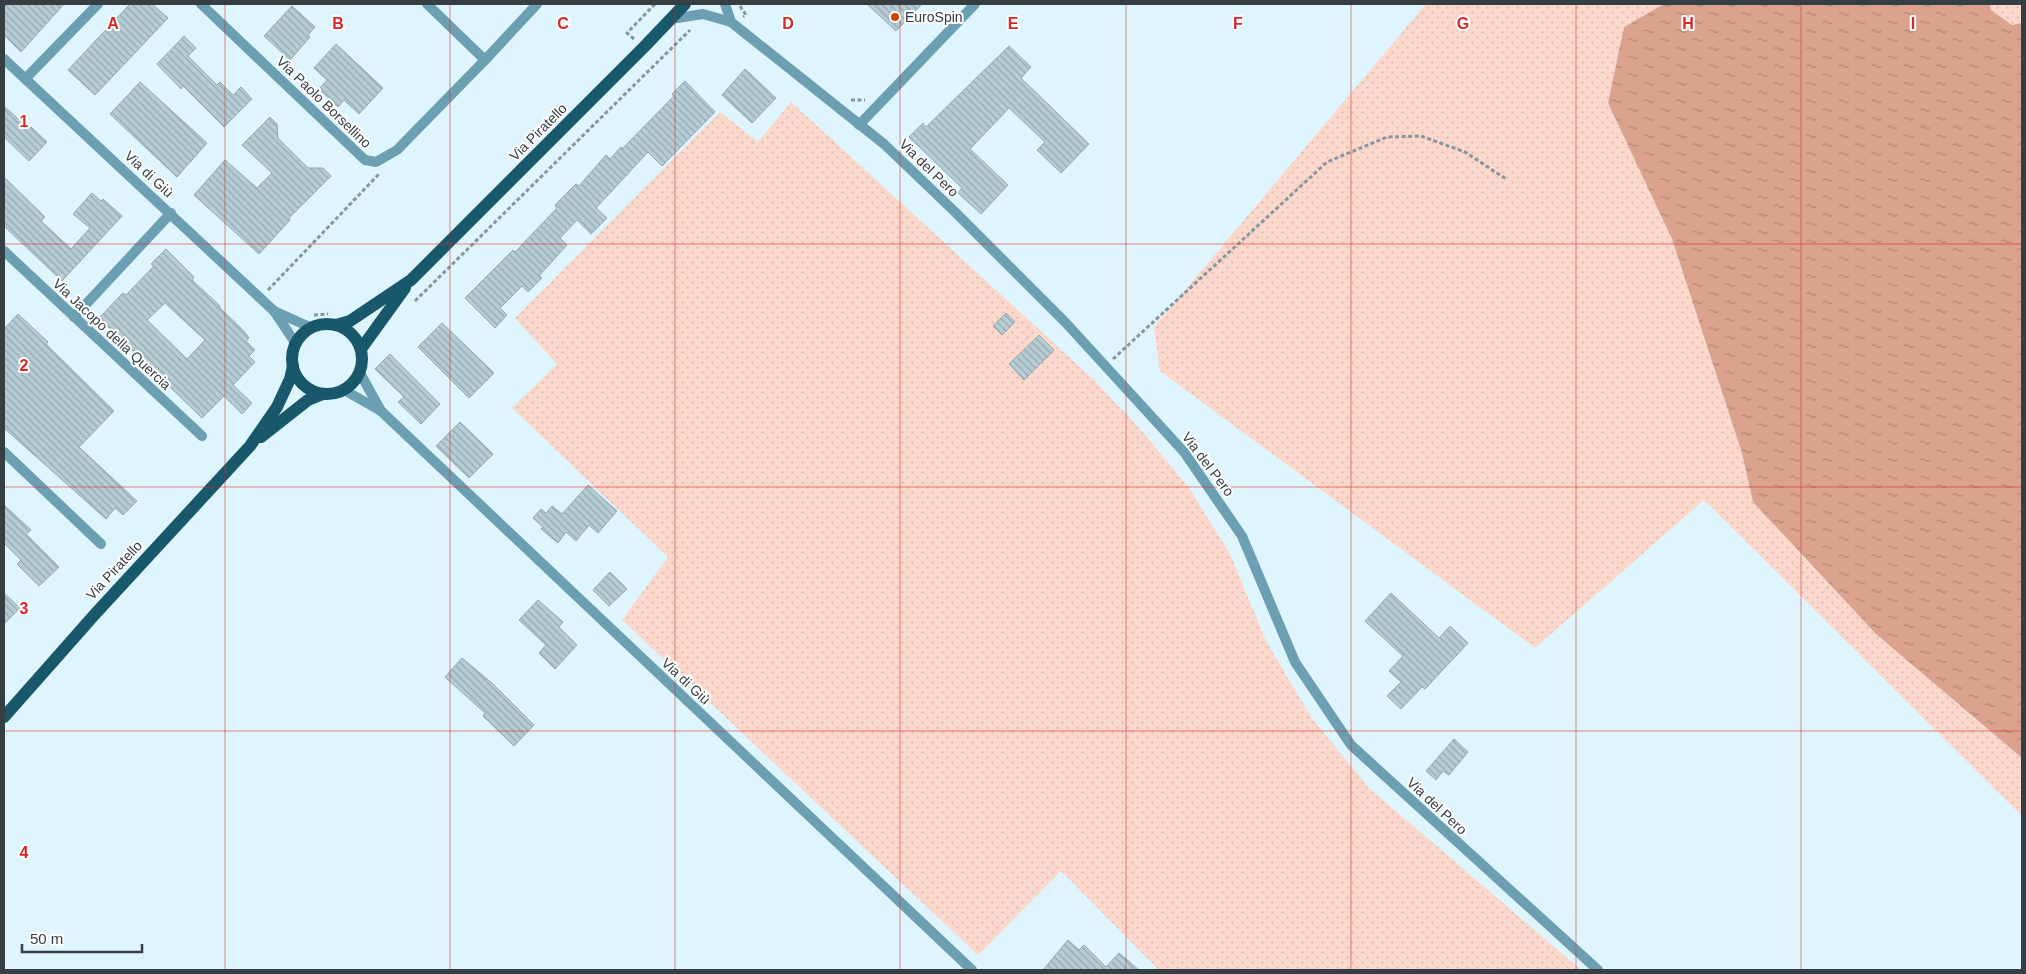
<svg xmlns="http://www.w3.org/2000/svg" width="2026" height="974" font-family="Arial,sans-serif">
	<style>
		.grass { fill: url(#grass-dots) }
		.water { fill: url(#water-ripples) }
		.building { fill: url(#building-back-hatch); stroke: #93a8b0; fill-rule: evenodd }
		.lines { fill: none; stroke-linecap: round; stroke-linejoin: round }
		.path { stroke: #87979d; stroke-width: 3; stroke-dasharray: 4 2.5; stroke-linecap: butt }
		.street { stroke: #6d9fb2; stroke-width: 10 }
		.primary { stroke: #19576a; stroke-width: 12 }
		.grid { fill: none; stroke: #d62828; stroke-width: 1; stroke-opacity: 0.55 }
		.poi-dot { fill: #cc4602; stroke: #fdfdfd; stroke-width: 2 }
		.labels { text-anchor: middle; dominant-baseline: central; stroke-width: 4; stroke-linejoin: round; paint-order: stroke }
		.poi-label { font-size: 14px; fill: #353e42; stroke: #fdfdfd; text-anchor: start }
		.street-label { font-size: 14px; fill: #353e42; stroke: #fdfdfd }
		.grid-label { font-size: 16px; text-anchor: middle; font-weight: bold; fill: #d62828; stroke: #fdfdfd; stroke-width: 4; stroke-linejoin: round; paint-order: stroke }
	</style>
	<defs>
		<pattern id="grass-dots" width="8" height="8" patternUnits="userSpaceOnUse" patternTransform="scale(1.25)"><rect width="8" height="8" fill="#fcd7cb"/><path d="M2 2h.1M6 6h.1" fill="none" stroke="#d9bab0" stroke-width="1.8" stroke-linecap="round"/></pattern>
		<pattern id="water-ripples" width="26" height="14" patternUnits="userSpaceOnUse" patternTransform="scale(1.25)"><rect width="26" height="14" fill="#dba28e"/><path d="M2 4q2-2 4 0t4 0M15 11q2-2 4 0t4 0" fill="none" stroke="#b28576"/></pattern>
		<pattern id="building-back-hatch" width="6" height="6" patternUnits="userSpaceOnUse" patternTransform="scale(1.25)"><rect width="6" height="6" fill="#b7cdd5"/><path d="M-1 5l2 2M0 0l6 6M5-1l2 2" fill="none" stroke="#96a8ae"/></pattern>
	</defs>
	<rect width="100%" height="100%" fill="#def5fd"/>
	<g class="grass">
		<path d="M1426,4H1664L1624,27L1608,103L1672,239L1742,453L1753,502L1876,634L2022,758V816L1704,500L1535,648L1160,371L1154,327Z"/>
		<path d="M1990,4H2022V23L2012,25L1991,10Z"/>
		<path d="M791,102L1094,380L1140,429L1189,488L1230,554L1266,641L1311,717L1369,788L1581,970H1156L1157,968L1061,871L978,955L622,620L668,557L512,408L557,364L515,318L720,112L758,142Z"/>
	</g>
	<path class="water" d="M1664,4H1990L1991,10L2012,25L2022,23V758L1876,634L1753,502L1742,453L1672,239L1608,103L1624,27Z"/>
	<g class="building">
		<path d="M4,4H64L21,52L4,35Z"/>
		<path d="M130,4H152L168,18L95,95L68,70Z"/>
		<path d="M867,4H922L896,31Z"/>
		<path d="M292,6L315,27L308,35L310,37L290,60L264,36Z"/>
		<path d="M184,36L196,48L188,56L217,85L220,82L233,95L241,87L252,99L224,127L183,86L181,89L157,64Z"/>
		<path d="M336,44L383,88L359,114L344,100L338,107L319,89L327,80L314,68Z"/>
		<path d="M1009,46L1031,67L1021,78L1089,144L1061,173L1037,150L1045,142L1009,108L970,149L1008,185L981,214L958,193L962,188L909,137L923,123L926,127Z"/>
		<path d="M745,69L776,98L752,123L722,95Z"/>
		<path d="M685,81L715,112L662,166L648,152L596,208L607,218L591,234L577,220L560,238L567,245L539,276L542,278L528,292L522,286L500,308L507,315L495,328L465,298L513,250L515,252L557,208L555,205L576,184L579,186L606,155L610,159L621,147L622,149L674,96L672,94Z"/>
		<path d="M140,82L207,143L177,177L110,114Z"/>
		<path d="M4,106L29,129L31,127L47,142L29,161L4,137Z"/>
		<path d="M270,117L277,124L278,138L308,168H323L331,176L289,218L290,220L259,254L194,195L225,160L257,188L272,173L242,145Z"/>
		<path d="M4,177L45,217L41,221L71,249L90,228L73,214L92,193L101,201L103,199L122,216L62,281L4,226Z"/>
		<path d="M166,249L194,277L192,280L220,306L219,307L244,331L249,338L246,341L255,350L249,356L255,362L233,385L252,403L242,414L224,396L202,418L99,318L123,293L126,295L154,266L151,264ZM165,303L205,340L187,359L147,320Z"/>
		<path d="M1006,313L1015,322L1002,335L993,326Z"/>
		<path d="M18,314L48,342L46,344L114,411L79,447L137,501L123,515L115,508L106,519L4,428V329Z"/>
		<path d="M442,323L494,373L469,398L418,347Z"/>
		<path d="M1039,335L1054,350L1024,380L1009,364Z"/>
		<path d="M390,354L440,404L421,424L398,402L404,397L375,369Z"/>
		<path d="M460,422L493,454L469,478L436,446Z"/>
		<path d="M588,485L617,511L598,533L589,525L576,541L566,532L558,543L541,529L543,527L533,518L541,509L546,513L552,506L562,514Z"/>
		<path d="M4,505L31,530L26,534L59,567L39,586L17,564L21,560L4,543Z"/>
		<path d="M610,572L627,589L609,606L593,590Z"/>
		<path d="M4,593L20,608L4,624Z"/>
		<path d="M1391,593L1439,638L1450,626L1468,643L1425,689L1422,687L1401,709L1387,696L1401,682L1389,671L1403,656L1365,621Z"/>
		<path d="M538,600L563,622L559,627L577,645L555,669L539,653L546,645L519,620Z"/>
		<path d="M462,658L493,684L534,725L514,746L483,716L485,713L445,677Z"/>
		<path d="M1454,739L1468,752L1449,775L1443,771L1436,780L1426,771Z"/>
		<path d="M1068,940L1079,950L1084,945L1106,967L1119,953L1139,970H1043Z"/>
	</g>
	<g class="lines">
		<g class="path">
			<path d="M740,6L746,15L743,17"/>
			<path d="M634,39L627,33L655,4"/>
			<path d="M851,100H865"/>
			<path d="M268,290L379,174"/>
			<path d="M415,301L690,30"/>
			<path d="M314,315L328,314"/>
			<path d="M1113,359L1327,162L1387,137L1421,136L1465,152L1506,179"/>
		</g>
		<g class="street">
			<path d="M201,4L365,160L376,162L397,150L485,60L537,4"/>
			<path d="M427,4L485,60"/>
			<path d="M725,4L731,22"/>
			<path d="M671,19L703,14L731,22L884,144L953,210L1066,323L1184,452L1242,536L1295,662L1351,745L1598,970"/>
			<path d="M4,59L274,311"/>
			<path d="M25,79L98,4"/>
			<path d="M859,125L975,4"/>
			<path d="M4,251L202,436"/>
			<path d="M74,317L171,213"/>
			<path d="M296,344L274,311L312,328"/>
			<path d="M344,390L381,411L360,373"/>
			<path d="M381,411L972,970"/>
			<path d="M4,452L101,544"/>
		</g>
		<g class="primary">
			<circle cx="327" cy="359" r="35"/>
			<path d="M336,325L350,321L411,280L644,47L685,4"/>
			<path d="M361,349L405,288"/>
			<path d="M261,437L308,400L323,394"/>
			<path d="M4,717L96,613L250,446L277,407L290,379L293,366"/>
		</g>
	</g>
	<path class="grid" d="M225,4V970M450,4V970M675,4V970M900,4V970M1126,4V970M1351,4V970M1576,4V970M1801,4V970M4,244H2022M4,487H2022M4,731H2022"/>
	<circle class="poi-dot" cx="895" cy="17" r="5"/>
	<g class="labels">
		<g class="poi-label">
			<text x="905" y="17">EuroSpin</text>
		</g>
		<g class="street-label">
			<text transform="translate(324 102) rotate(44)">Via Paolo Borsellino</text>
			<text transform="translate(538 132) rotate(-45)">Via Piratello</text>
			<text transform="translate(929 168) rotate(44)">Via del Pero</text>
			<text transform="translate(149 174) rotate(43)">Via di Giù</text>
			<text transform="translate(112 334) rotate(43)">Via Jacopo della Quercia</text>
			<text transform="translate(1208 464) rotate(53)">Via del Pero</text>
			<text transform="translate(114 570) rotate(-47)">Via Piratello</text>
			<text transform="translate(686 681) rotate(43)">Via di Giù</text>
			<text transform="translate(1437 806) rotate(43)">Via del Pero</text>
		</g>
	</g>
	<g class="grid-label">
		<text x="113" y="29">A</text>
		<text x="338" y="29">B</text>
		<text x="563" y="29">C</text>
		<text x="788" y="29">D</text>
		<text x="1013" y="29">E</text>
		<text x="1238" y="29">F</text>
		<text x="1463" y="29">G</text>
		<text x="1688" y="29">H</text>
		<text x="1913" y="29">I</text>
		<text x="24" y="127">1</text>
		<text x="24" y="371">2</text>
		<text x="24" y="614">3</text>
		<text x="24" y="858">4</text>
	</g>
	<rect width="2026" height="974" fill="none" stroke="#353e42" stroke-width="10"/>
	<path d="M22 944v8h120v-8" fill="none" stroke="#353e42" stroke-width="2.5"/>
	<text x="30" y="944" font-size="15" fill="#353e42" stroke="#fdfdfd" stroke-width="4" paint-order="stroke">50 m</text>
</svg>
